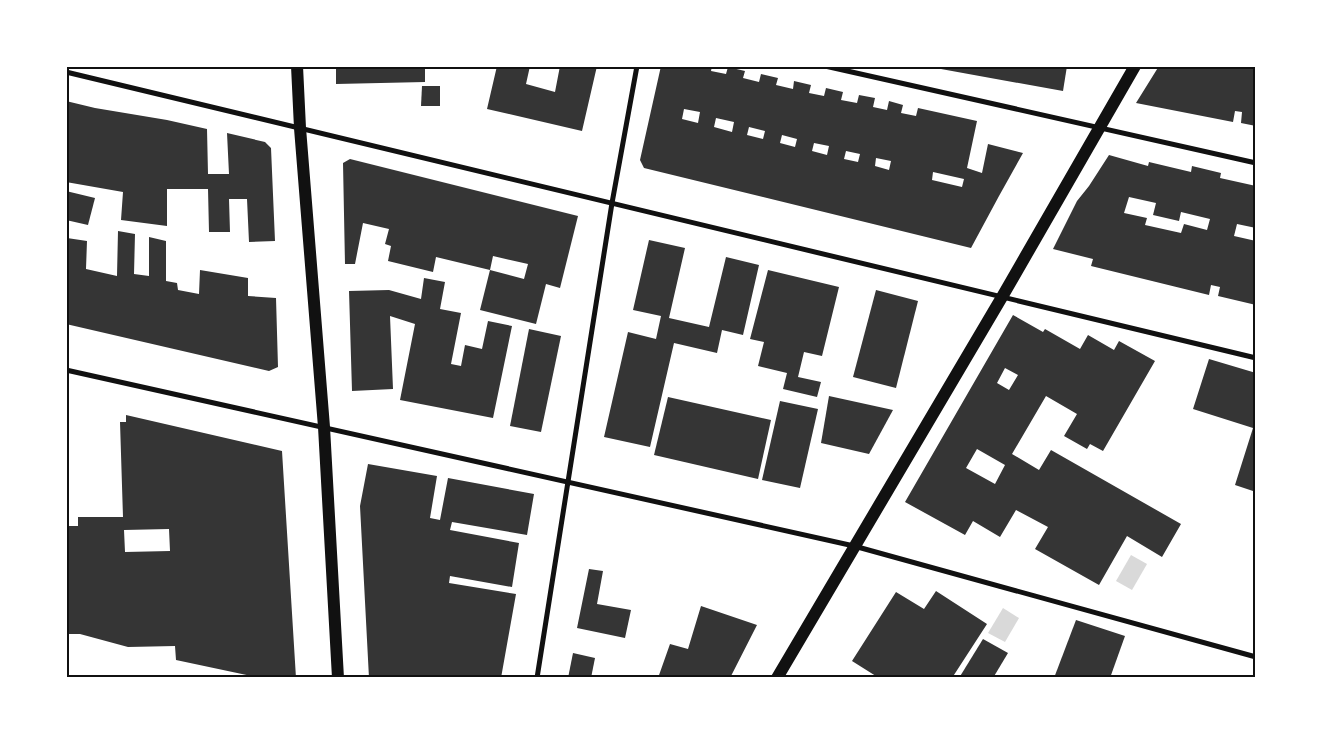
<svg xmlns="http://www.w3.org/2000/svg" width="1322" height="744" font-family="'Noto Sans',sans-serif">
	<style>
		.water { fill: #d9d9d9 }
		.building { fill: #353535; fill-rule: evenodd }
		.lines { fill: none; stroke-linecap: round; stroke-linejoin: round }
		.minor { stroke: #111; stroke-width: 5 }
		.primary { stroke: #111; stroke-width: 12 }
		.neatline { fill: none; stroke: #111; stroke-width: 2 }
	</style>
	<rect width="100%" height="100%" fill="#fff"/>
	<g class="water">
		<path d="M1131,555L1147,564L1132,590L1116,581Z"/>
		<path d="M1003,608L1019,618L1005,642L988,633Z"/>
	</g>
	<g class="building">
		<path d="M336,66H425V82L336,84Z"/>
		<path d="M497,66H530L526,84L555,92L560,66H597L582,131L487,109Z"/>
		<path d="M661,66H712L711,71L726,74L728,67L745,71L743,78L759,82L761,74L778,78L776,85L793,89L794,81L811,85L809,93L824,96L826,88L843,92L841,100L857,103L859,95L875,98L873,107L887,110L889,101L903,105L901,113L916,116L918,108L977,121L967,168L982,173L988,144L1023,153L999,196L971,248L644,168L640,160ZM684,109L700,112L698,123L682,119ZM716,118L734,122L732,132L714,127ZM749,127L765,131L763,139L747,135ZM782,135L797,139L795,147L780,143ZM814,143L829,146L827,155L812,151ZM846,151L860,154L858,162L844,159ZM876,158L891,161L889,170L875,166ZM933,172L964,179L962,187L932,180Z"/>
		<path d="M930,66H1067L1063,91L930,67Z"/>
		<path d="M1159,66H1250L1256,68V126L1241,123L1242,112L1235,111L1233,122L1136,103Z"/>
		<path d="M422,86H440V106H421Z"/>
		<path d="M66,101L95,108L167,120L207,129L208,174H229L227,133L265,142L271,148L275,241L249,242L247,199H229L230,232H209L208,189H167V226L121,220L123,192L66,182Z"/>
		<path d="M1109,155L1148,166L1149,162L1191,172L1192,166L1221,173L1220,178L1256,186V228L1237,224L1234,236L1256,241V305L1218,296L1220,287L1211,285L1209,295L1091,266L1093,259L1053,249L1077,201L1089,186ZM1129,197L1156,203L1153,215L1179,221L1181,212L1210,219L1207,230L1184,224L1181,233L1145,225L1147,218L1124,213Z"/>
		<path d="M350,159L578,216L560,288L546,284L536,324L480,310L490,270L524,279L528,264L493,256L490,270L436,257L433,272L388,261L391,246L385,244L389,229L363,223L355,264H345L343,163Z"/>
		<path d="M66,191L95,198L88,225L66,220Z"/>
		<path d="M118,231L135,234L134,274L149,276V237L166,241V281L177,283L178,290L199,294L200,270L248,278V296L276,298L278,367L269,371L66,324L67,238L87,241L86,269L117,276Z"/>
		<path d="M649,240L685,248L669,318L709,327L726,257L759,265L743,335L722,330L717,353L674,343L650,447L604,437L628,332L656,339L661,316L633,310Z"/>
		<path d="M768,270L839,287L822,356L804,352L798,377L821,382L817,397L783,389L787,373L758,366L764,342L750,339Z"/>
		<path d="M424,278L445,282L440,309L461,313L451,364L461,366L465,345L482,349L488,321L512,326L493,418L400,400L415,324L390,316L393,389L352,391L349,291L389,290L421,299Z"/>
		<path d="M876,290L918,301L896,388L853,377Z"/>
		<path d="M1013,315L1043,332L1045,329L1080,349L1088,335L1114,350L1119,341L1155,361L1103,451L1090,444L1087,449L1064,436L1077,414L1046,396L1012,454L1039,470L1051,450L1181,524L1162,557L1127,536L1099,585L1035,549L1048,527L1016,510L1000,537L973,521L965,535L905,502ZM1005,368L1018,375L1009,390L997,383ZM977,449L1005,465L995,484L966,468Z"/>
		<path d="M529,329L561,336L541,432L510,426Z"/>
		<path d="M1209,359L1256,373V492L1235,485L1253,428L1193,409Z"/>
		<path d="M829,396L893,410L869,454L821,443Z"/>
		<path d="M668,397L771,420L758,479L654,455Z"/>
		<path d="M780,401L818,409L800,488L762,480Z"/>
		<path d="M126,415L282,451L296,678H261L176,660L175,646L128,647L80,634H66V526H78V517H123L120,422H126ZM169,529L170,551L125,552L124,530Z"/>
		<path d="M368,464L437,476L430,518L440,520L448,478L534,494L527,535L452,522L450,530L519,543L512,587L450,576L449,583L516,594L501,678H369L360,506Z"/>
		<path d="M589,569L603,571L597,604L631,610L625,638L577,628Z"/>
		<path d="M936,591L987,624L952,678H879L852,661L896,592L924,609Z"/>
		<path d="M701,606L757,625L730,678H658L670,644L688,649Z"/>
		<path d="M1076,620L1125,636L1110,678H1054Z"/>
		<path d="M983,639L1008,653L993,678H959Z"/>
		<path d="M573,653L595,658L591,678H568Z"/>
	</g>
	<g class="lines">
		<g class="minor">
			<path d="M825,66L1256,163"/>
			<path d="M66,72L1256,358"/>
			<path d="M66,370L854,546L1256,657"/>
			<path d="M537,678L612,203L637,66"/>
		</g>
		<g class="primary">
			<path d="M297,66L300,128L324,427L338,678"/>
			<path d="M777,678L1002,297L1135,66"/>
		</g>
	</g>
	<rect width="1322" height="744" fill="none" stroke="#ffffff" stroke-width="135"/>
	<rect x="68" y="68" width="1186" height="608" class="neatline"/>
</svg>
